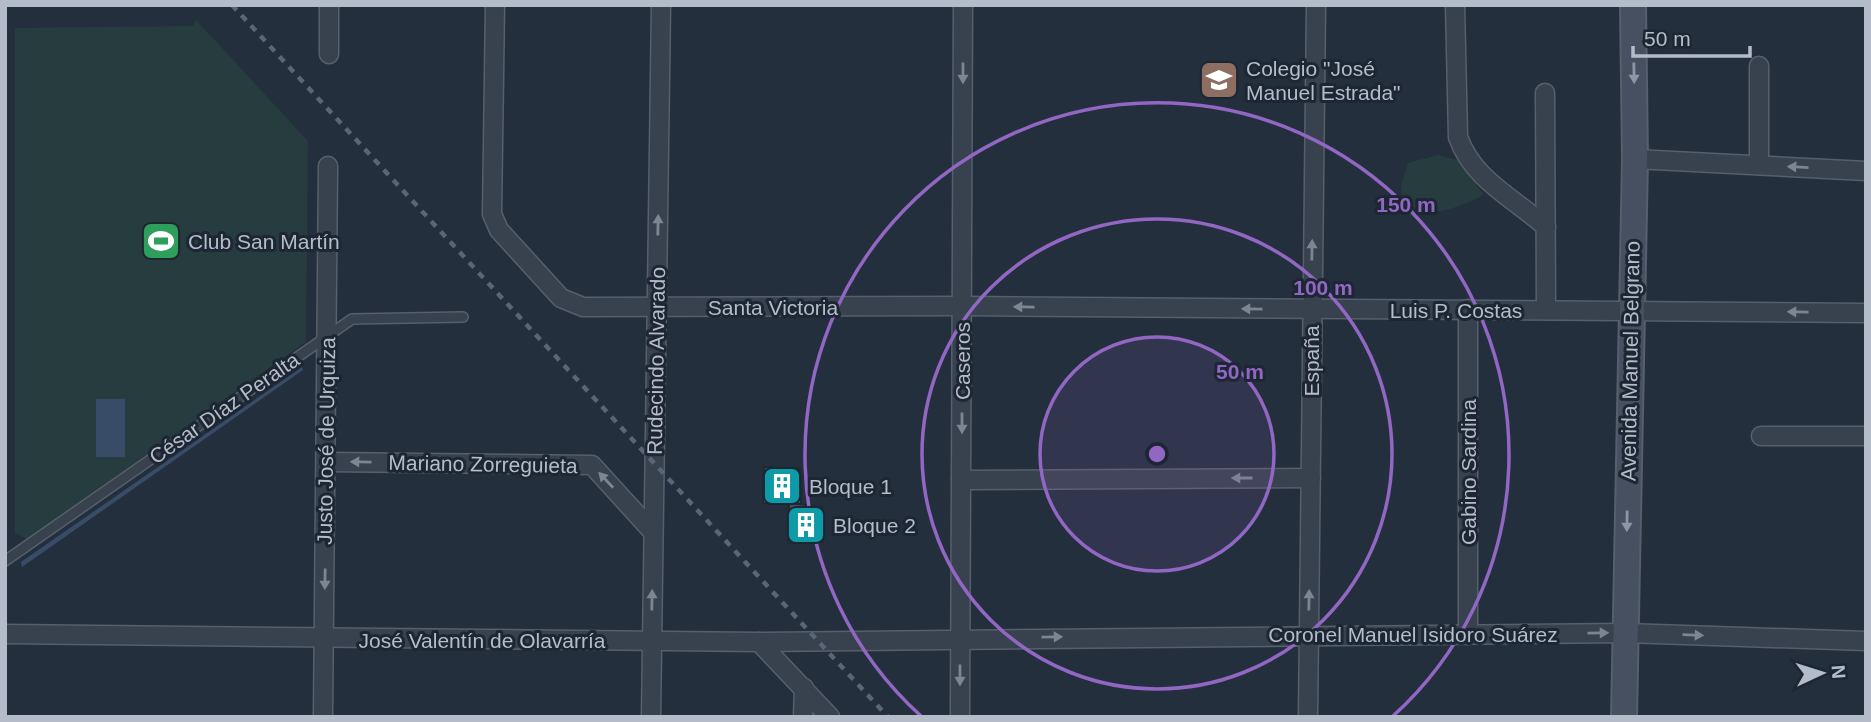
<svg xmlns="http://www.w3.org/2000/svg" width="1871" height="722" font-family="Helvetica,sans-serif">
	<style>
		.green { fill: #263c3f }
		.water { fill: #394c67 }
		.building { fill: #455162; stroke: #1f2835; stroke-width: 2 }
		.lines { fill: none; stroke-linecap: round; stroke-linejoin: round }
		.lane-casing { stroke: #565f6c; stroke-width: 12 }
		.street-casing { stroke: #565f6c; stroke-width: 21 }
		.secondary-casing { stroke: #565f6c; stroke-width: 28 }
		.lane { stroke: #38414e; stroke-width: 9 }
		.street { stroke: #38414e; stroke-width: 18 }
		.secondary { stroke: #465061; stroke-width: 24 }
		.rail { stroke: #5a6575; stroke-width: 4.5; stroke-dasharray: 7 7; stroke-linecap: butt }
		.oneway { fill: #7c8592 }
		.oneway2 { fill: #8e96a5 }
		.ring { fill: none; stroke: #9266c3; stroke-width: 3.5 }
		.labels { text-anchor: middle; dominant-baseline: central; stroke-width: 6; stroke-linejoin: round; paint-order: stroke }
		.poi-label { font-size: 21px; fill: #b4bcc9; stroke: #1d2633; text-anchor: start }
		.street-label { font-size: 21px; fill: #b4bcc9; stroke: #1d2633 }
		.centre { fill: #9266c3; stroke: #1d2633; stroke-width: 3.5 }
		.ring-label { font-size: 21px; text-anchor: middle; font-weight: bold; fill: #9266c3; stroke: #1d2633; stroke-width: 6; stroke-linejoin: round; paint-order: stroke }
	</style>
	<rect width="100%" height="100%" fill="#242f3e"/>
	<g class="green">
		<path d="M196,20L308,141L306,342L27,539L15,533V28L193,26Z"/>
		<path d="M1438,155L1457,160L1484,195C1456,208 1428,223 1402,199L1401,185L1408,163Z"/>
	</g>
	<g class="water">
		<path d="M302,367L303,370L22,567L21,562Z"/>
		<rect x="96" y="399" width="29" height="58"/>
	</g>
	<g class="building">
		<path d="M764,467L800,469L801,504L763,503Z"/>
		<path d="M789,503L822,507L823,542L788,543Z"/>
	</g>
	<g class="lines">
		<g class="lane-casing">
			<path id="lane" d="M5,561L352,319L463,317"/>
		</g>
		<g class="street-casing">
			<g id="street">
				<path d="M329,5V54"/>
				<path d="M495,5L492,214L499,230L561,298L583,307L962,306L1866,313"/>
				<path d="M1455,5L1458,137C1473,180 1514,198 1546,227"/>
				<path d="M1759,66V165"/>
				<path d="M1545,93L1546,310"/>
				<path d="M1635,159L1866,171"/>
				<path d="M1761,436H1866"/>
				<path d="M327,462L592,465L652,531"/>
				<path d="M961,480L1311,478"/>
				<path d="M5,634L759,642L1625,633L1866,641"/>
				<path d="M1468,635V309"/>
				<path d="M759,642L830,717"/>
				<path d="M323,717L328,166"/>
				<path d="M651,717L661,5"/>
				<path d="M803,717L804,688"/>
				<path d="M960,717L963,5"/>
				<path d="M1308,717L1316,5"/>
			</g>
		</g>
		<g class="secondary-casing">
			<path id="secondary" d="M1624,717L1635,159L1633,5"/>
		</g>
		<use href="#lane" class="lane"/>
		<use href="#street" class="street"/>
		<use href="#secondary" class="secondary"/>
		<path class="rail" d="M232,5L888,717"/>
	</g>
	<defs><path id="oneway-solid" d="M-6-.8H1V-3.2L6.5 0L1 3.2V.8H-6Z" transform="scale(1.75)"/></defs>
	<g class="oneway">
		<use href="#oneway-solid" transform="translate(963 73) rotate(90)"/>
		<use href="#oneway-solid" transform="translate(1798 167) rotate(-177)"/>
		<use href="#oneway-solid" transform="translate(658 225) rotate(-89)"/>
		<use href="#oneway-solid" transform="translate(1312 250) rotate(-89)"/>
		<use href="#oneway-solid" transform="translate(1024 307) rotate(-179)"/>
		<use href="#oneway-solid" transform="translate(1252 309) rotate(-179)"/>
		<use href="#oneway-solid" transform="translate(1798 312) rotate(-179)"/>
		<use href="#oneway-solid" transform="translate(962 423) rotate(90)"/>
		<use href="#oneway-solid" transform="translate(361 462) rotate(-179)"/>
		<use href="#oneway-solid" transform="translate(1242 478) rotate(180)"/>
		<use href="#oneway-solid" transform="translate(606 480) rotate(-133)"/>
		<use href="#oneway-solid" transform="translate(325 579) rotate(91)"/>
		<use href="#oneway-solid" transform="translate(652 600) rotate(-89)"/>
		<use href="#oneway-solid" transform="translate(1309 600) rotate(-89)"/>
		<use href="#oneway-solid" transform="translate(1598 633) rotate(-1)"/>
		<use href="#oneway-solid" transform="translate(1693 635) rotate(2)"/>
		<use href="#oneway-solid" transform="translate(1052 637) rotate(-1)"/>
		<use href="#oneway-solid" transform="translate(960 675) rotate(90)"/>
	</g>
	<g class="oneway2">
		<use href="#oneway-solid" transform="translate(1634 73) rotate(89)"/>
		<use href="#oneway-solid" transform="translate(1627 521) rotate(91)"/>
	</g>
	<circle cx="1157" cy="454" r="117" fill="#9266c3" fill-opacity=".12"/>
	<g class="ring">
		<circle cx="1157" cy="454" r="117"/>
		<circle cx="1157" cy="454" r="235"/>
		<path d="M921 716A352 352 0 1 1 1393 716"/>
	</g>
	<defs>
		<g id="school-square" transform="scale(2.0125)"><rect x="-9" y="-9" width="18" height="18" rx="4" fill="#8d6e63" stroke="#1d2633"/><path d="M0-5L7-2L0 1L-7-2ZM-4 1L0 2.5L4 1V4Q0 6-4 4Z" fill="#fff"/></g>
		<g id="stadium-square" transform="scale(2.0125)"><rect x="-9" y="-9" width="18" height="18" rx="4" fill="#2e9e5b" stroke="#1d2633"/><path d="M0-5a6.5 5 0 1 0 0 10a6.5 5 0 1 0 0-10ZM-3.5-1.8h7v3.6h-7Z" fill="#fff"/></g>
		<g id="building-square" transform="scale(2.0125)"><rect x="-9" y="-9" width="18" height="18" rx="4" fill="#0f9aa8" stroke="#1d2633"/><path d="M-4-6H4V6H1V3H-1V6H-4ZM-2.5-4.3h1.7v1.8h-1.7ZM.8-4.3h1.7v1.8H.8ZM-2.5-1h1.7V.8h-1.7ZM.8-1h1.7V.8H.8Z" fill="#fff"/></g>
	</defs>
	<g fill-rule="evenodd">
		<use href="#school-square" x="1219" y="80"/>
		<use href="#stadium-square" x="161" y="241"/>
		<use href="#building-square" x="782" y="486"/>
		<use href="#building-square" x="806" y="525"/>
	</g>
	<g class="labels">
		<g class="poi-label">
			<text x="1246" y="68">Colegio "José<tspan x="1246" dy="24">Manuel Estrada"</tspan></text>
			<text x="188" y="241">Club San Martín</text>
			<text x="809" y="486">Bloque 1</text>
			<text x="833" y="525">Bloque 2</text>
		</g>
		<g class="street-label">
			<text x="773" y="307">Santa Victoria</text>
			<text x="1456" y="310">Luis P. Costas</text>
			<text transform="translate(656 361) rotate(-89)">Rudecindo Alvarado</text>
			<text transform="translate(962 361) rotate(-90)">Caseros</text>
			<text transform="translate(1311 361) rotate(-90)">España</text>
			<text transform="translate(1630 361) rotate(-89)">Avenida Manuel Belgrano</text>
			<text transform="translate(224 408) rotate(-35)">César Díaz Peralta</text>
			<text transform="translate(326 441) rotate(-89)">Justo José de Urquiza</text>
			<text transform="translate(483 464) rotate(1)">Mariano Zorreguieta</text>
			<text transform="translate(1468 472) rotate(-90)">Gabino Sardina</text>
			<text x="1413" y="634">Coronel Manuel Isidoro Suárez</text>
			<text x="482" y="640">José Valentín de Olavarría</text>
		</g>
	</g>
	<circle cx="1157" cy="454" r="10" class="centre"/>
	<g class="ring-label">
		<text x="1406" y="212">150 m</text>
		<text x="1323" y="295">100 m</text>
		<text x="1240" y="379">50 m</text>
	</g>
	<rect width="1871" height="722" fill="none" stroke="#b4bcc9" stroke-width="14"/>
	<g transform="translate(1822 673) rotate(86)" stroke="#1d2633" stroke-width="5" paint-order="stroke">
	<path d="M0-5L12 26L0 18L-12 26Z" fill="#b4bcc9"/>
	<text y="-10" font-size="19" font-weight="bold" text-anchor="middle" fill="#b4bcc9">N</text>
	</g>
	<path d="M1633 46v10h117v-10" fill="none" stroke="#b4bcc9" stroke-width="3.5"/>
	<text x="1644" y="46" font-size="21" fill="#b4bcc9" stroke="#1d2633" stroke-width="5" paint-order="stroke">50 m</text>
</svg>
